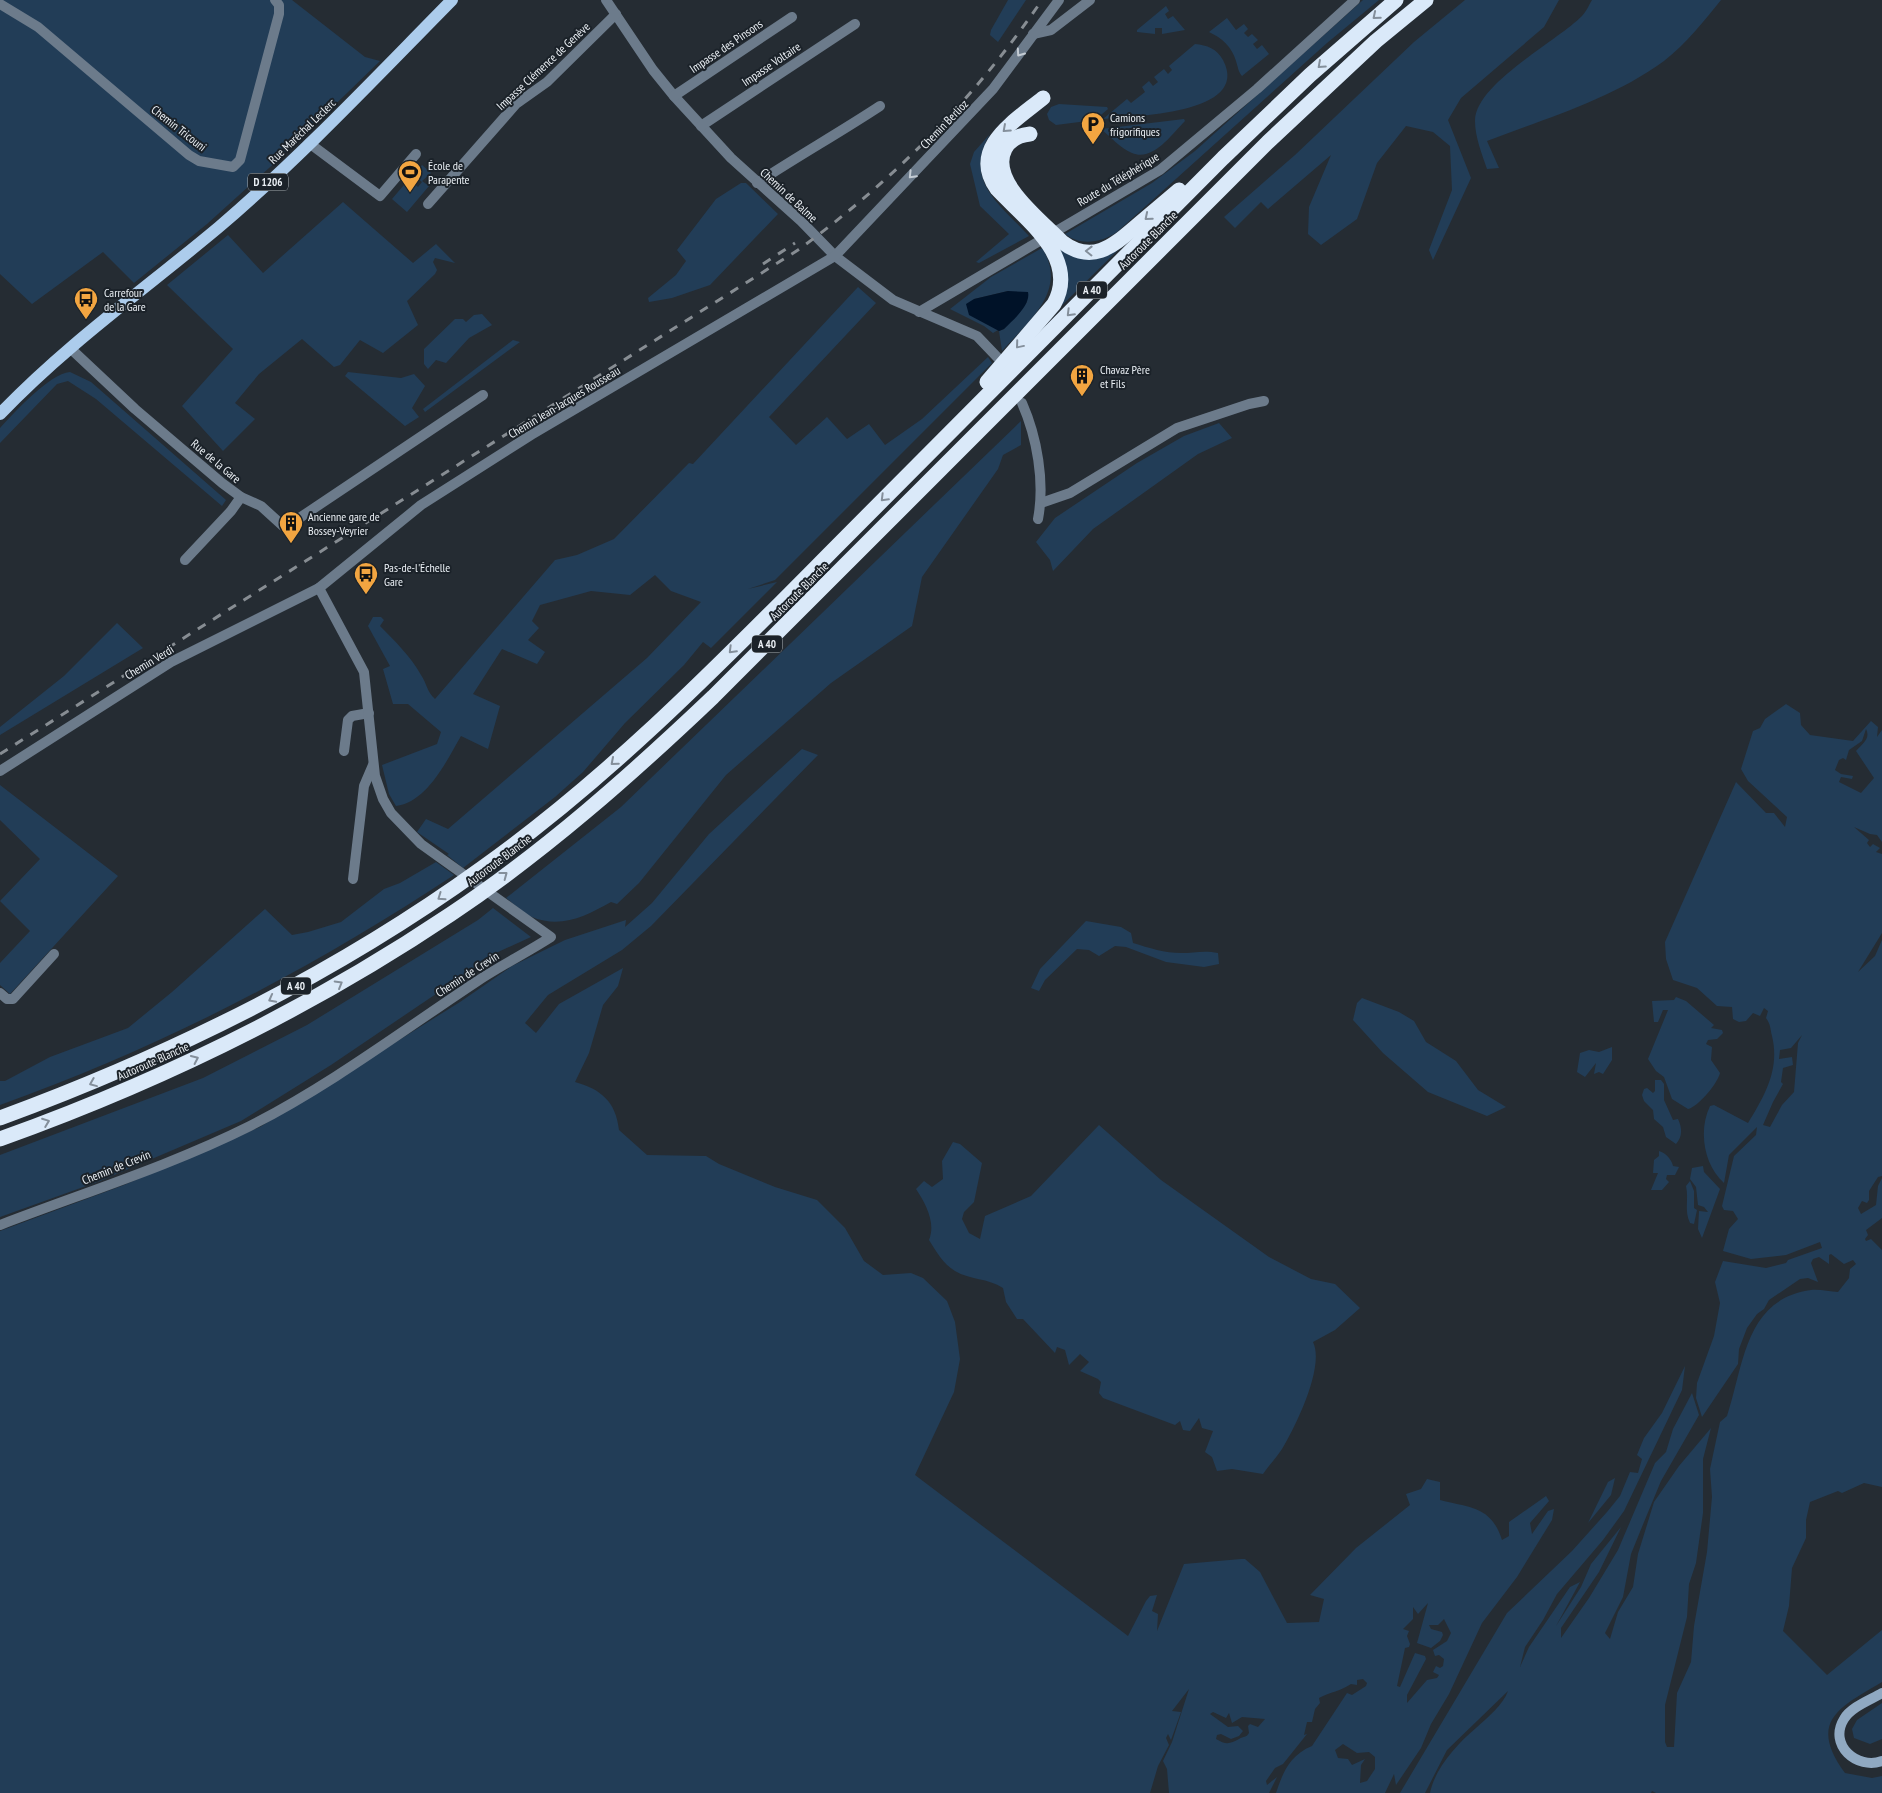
<svg xmlns="http://www.w3.org/2000/svg" width="1882" height="1793" font-family="'PT Sans Narrow',sans-serif">
	<style>
		.green { fill: #223d57; fill-rule: evenodd }
		.water { fill: #001228 }
		.lines { fill: none; stroke-linecap: round; stroke-linejoin: round }
		.street { stroke: #6c7b8b; stroke-width: 10 }
		.secondary { stroke: #90a9c2; stroke-width: 10 }
		.primary { stroke: #acccec; stroke-width: 12 }
		.highway { stroke: #dae9f9; stroke-width: 15 }
		.rail { stroke: #878d93; stroke-width: 3; stroke-dasharray: 9 9; stroke-linecap: butt }
		.oneway { stroke: #848f9b }
		.oneway2 { stroke: #c4ccd4 }
		.labels { text-anchor: middle; dominant-baseline: central; stroke-width: 4; stroke-linejoin: round; paint-order: stroke }
		.shield { fill: #1b2229; stroke: #acb2b7; stroke-width: 1 }
		.shield-label { font-size: 11px; font-weight: bold; fill: #eaeff4 }
		.street-label { font-size: 12px; fill: #eaeff4; stroke: #1b2229 }
		.poi-label { font-size: 12px; fill: #eaeff4; stroke: #1b2229; text-anchor: start }
	</style>
	<rect width="100%" height="100%" fill="#252c33"/>
	<g class="green">
		<path d="M0,0H292L365,57L380,61L279,159L207,224L134,283L103,252L32,304L0,274Z"/>
		<path d="M1008,0H1026L998,42L990,35L991,30Z"/>
		<path d="M1363,0H1379L1327,43L1117,232C1101,243 1080,246 1065,234L1152,183L1195,151Z"/>
		<path d="M1465,0H1559L1544,27L1461,98L1448,120L1471,178L1433,260L1429,250L1452,190L1450,146L1433,132L1406,126L1377,163L1357,219L1321,245L1308,234L1309,207L1331,155L1268,209L1261,202L1235,228L1224,217L1295,155L1414,42Z"/>
		<path d="M1592,0H1721C1704,21 1686,44 1664,61C1612,99 1547,118 1487,141L1499,168L1487,169C1482,154 1475,137 1475,121C1475,84 1556,42 1582,16C1586,12 1589,5 1592,0Z"/>
		<path d="M1166,6L1169,11L1165,14L1168,19L1173,16L1185,30L1162,34V28H1155V34L1137,32V30Z"/>
		<path d="M1227,18L1236,30L1244,24L1248,29L1244,33L1248,37L1252,34L1258,40L1253,44L1257,49L1262,45L1269,54L1242,76C1238,71 1238,67 1236,61C1232,47 1222,38 1209,32Z"/>
		<path d="M1195,44C1207,45 1217,49 1223,60C1252,115 1130,116 1103,119L1127,99L1131,103L1145,92L1142,87L1149,81L1153,86L1158,82L1154,77L1164,69L1168,74L1172,70L1169,66Z"/>
		<path d="M1059,104L1107,107L1108,109L1095,120L1056,125L1049,120L1047,114L1051,107Z"/>
		<path d="M1184,119L1185,121C1172,134 1153,162 1132,153C1121,149 1110,136 1101,129Z"/>
		<path d="M990,134C963,181 1000,204 1029,236L979,263L976,262L1009,234L980,206L970,164L974,152Z"/>
		<path d="M422,165L431,173L422,181L429,186L407,212L392,199L409,179L418,187L422,182L414,175Z"/>
		<path d="M741,183H746L778,214L710,285L672,298L649,302L648,298L676,275L686,261L677,250L716,199Z"/>
		<path d="M343,202L413,263L436,244L455,263L435,258L433,262L437,270L435,274L407,301L418,325L383,353L360,340L340,365L334,367L302,339L259,374L235,403L255,419L223,451L182,406L233,349L167,285L228,235L263,273Z"/>
		<path d="M1122,246L1044,323C1063,294 1076,283 1059,249C1084,264 1098,261 1122,246Z"/>
		<path d="M1042,248C1069,290 1028,322 1002,351L999,331L1004,329L1027,302L1008,291L974,299L986,323L998,330L993,333L984,326L950,309L991,277Z"/>
		<path d="M858,287L876,303L769,417L796,445L827,417L847,439L869,424L885,445L922,419L988,357L992,363L775,580L748,589L777,582L711,648L703,642L684,665L625,723L583,772L555,797L463,868L447,855L449,854L417,832L426,819L448,829L647,658L701,602L671,591L655,575L630,595L591,591L540,605L532,621L539,628L528,640L545,652L537,664L502,649L473,694L500,706L488,749L461,736C446,762 427,802 396,806L389,794L382,765L437,744L441,732L408,704H393L383,669L390,666L368,626L373,617H381L384,620L380,626C395,641 411,657 421,675C427,684 427,692 435,699L555,560L577,555L614,539L689,463L693,464Z"/>
		<path d="M482,314L492,325L469,338L446,363L436,360L428,369L424,364V349L455,319H463L466,322L474,315Z"/>
		<path d="M513,340L520,342L425,412L423,409Z"/>
		<path d="M70,372L91,382L226,500L222,506L96,399L68,381L57,384L0,443V428C15,412 49,374 70,372Z"/>
		<path d="M348,372L401,378L414,374L425,386L412,408L419,417L405,426L345,376Z"/>
		<path d="M1021,421V445L1003,455L998,469L922,577L912,626L831,683L726,775L639,883L617,904L611,902C586,916 561,929 532,917C523,913 514,904 506,898L621,807Z"/>
		<path d="M1219,423L1232,438L1198,454L1093,529L1053,571L1050,560L1036,542L1055,518L1137,463L1184,436Z"/>
		<path d="M117,623L143,648L0,735V727L64,676Z"/>
		<path d="M1786,704L1800,713L1801,725L1810,735L1853,741L1871,721L1878,727L1877,737L1882,730V842L1877,835L1870,834L1854,827L1869,840L1867,843L1870,847L1873,844L1880,848L1876,852L1882,854V933L1858,972L1875,956L1882,940V1176L1878,1177L1869,1191V1200L1867,1203L1862,1201L1858,1208L1861,1214L1876,1205L1878,1186L1882,1178V1218L1866,1230L1868,1235L1865,1239L1866,1241L1871,1239L1882,1250V1487L1864,1483L1842,1493L1838,1491L1810,1502L1806,1520V1538L1792,1568L1789,1606L1783,1631L1827,1675L1882,1630V1682C1840,1707 1807,1721 1845,1773L1872,1778L1882,1776V1793H1656L1652,1791L1651,1793H1430C1435,1768 1457,1744 1476,1728C1487,1718 1503,1705 1508,1691L1447,1750L1425,1793H1400L1507,1613L1572,1551L1607,1512L1620,1496L1630,1472L1638,1473L1642,1459L1637,1455L1644,1438L1662,1413L1685,1366L1682,1390L1624,1511L1603,1540L1557,1594L1543,1620L1525,1647L1520,1667L1529,1647L1570,1587L1580,1582L1556,1626L1581,1587L1591,1564L1621,1527L1599,1572L1561,1628V1638L1589,1598L1618,1550L1655,1463L1666,1452L1673,1429L1692,1393L1699,1415L1661,1481L1644,1522L1631,1554L1623,1597L1605,1633L1610,1639L1618,1612L1633,1587L1638,1554L1654,1502L1679,1466L1711,1428L1703,1459V1513L1696,1563L1689,1584L1687,1617L1665,1705V1742L1667,1747H1674L1677,1693L1691,1662L1694,1626L1707,1552L1712,1497L1710,1469L1720,1422L1727,1416C1744,1364 1745,1299 1811,1290C1820,1289 1830,1292 1838,1292L1849,1278L1850,1269L1856,1264L1853,1260L1844,1264L1831,1254L1829,1255V1264L1819,1257L1813,1259L1811,1263L1818,1282L1808,1278L1800,1279L1769,1300L1764,1309L1757,1314L1747,1328L1739,1349L1738,1364L1702,1417L1696,1398L1697,1383L1714,1336L1720,1303L1715,1282L1723,1261L1766,1268L1786,1263L1788,1260L1822,1248L1820,1242L1786,1255L1751,1259L1723,1251L1729,1229L1738,1219L1733,1211L1724,1210L1722,1206L1734,1156L1756,1135L1757,1127L1729,1155L1724,1183C1704,1165 1698,1131 1710,1106L1714,1105L1748,1123C1765,1095 1780,1069 1772,1036C1770,1028 1771,1025 1766,1018L1768,1011L1764,1008L1760,1016L1753,1013L1746,1021L1739,1022L1733,1019L1732,1007L1717,1006L1697,988L1673,980L1666,959L1665,942L1736,782L1766,813H1774L1785,827L1787,817L1748,781L1741,769L1753,731L1760,728L1765,719ZM1866,729C1871,739 1862,744 1856,751L1874,778L1861,793L1839,782L1841,777L1852,779L1853,776L1841,774L1835,770L1839,760L1843,758L1846,760L1849,750L1862,741ZM1802,1035L1798,1043L1794,1092L1782,1105L1770,1127L1763,1125L1773,1102L1783,1084L1781,1082L1783,1068L1793,1065L1792,1057L1779,1059L1780,1050L1791,1048Z"/>
		<path d="M802,749L818,755L651,926L622,950L548,995L525,1023L536,1033L559,1004L623,968L618,986L603,1005L589,1053L575,1082C601,1089 616,1102 619,1130L647,1155L706,1156L719,1164L775,1187L817,1200L845,1228L864,1261L883,1275L911,1273L923,1278L947,1301L955,1322L960,1359L954,1392L915,1475L1128,1636L1146,1601L1150,1596L1157,1595L1152,1611L1158,1614L1157,1631L1184,1564L1241,1559H1245L1260,1572L1287,1623L1319,1622L1324,1599L1310,1595L1356,1548L1410,1505L1406,1494L1421,1489L1427,1479L1440,1482V1500C1471,1508 1491,1506 1502,1540L1509,1536V1522L1546,1496L1549,1501L1530,1523L1532,1534L1548,1511L1554,1509L1552,1520L1517,1577L1482,1623L1449,1694L1431,1724L1421,1748L1396,1785L1394,1774L1385,1793H1276C1283,1772 1290,1755 1312,1746L1347,1693L1352,1695L1366,1686L1367,1683L1363,1679L1357,1680V1685L1351,1684C1341,1691 1330,1692 1319,1698L1320,1703L1315,1709L1312,1722H1307L1304,1735L1307,1734L1283,1764L1275,1768L1266,1781L1267,1785L1277,1777L1269,1793H1169L1167,1769L1163,1761L1172,1742L1189,1689L1172,1711L1181,1712L1171,1740L1168,1734L1166,1738L1169,1745L1158,1766L1150,1793H0V1231L124,1185L260,1127L460,1002L512,966L565,940L626,920L625,927L652,903L709,834ZM1428,1603L1417,1643L1431,1648L1440,1641L1443,1635L1442,1632L1431,1629L1429,1625H1438L1444,1619L1451,1633L1447,1641L1433,1650L1435,1656L1439,1655L1444,1659L1443,1666L1440,1668L1436,1666L1433,1672L1439,1675L1437,1678L1427,1680L1407,1703V1695L1426,1659L1425,1656L1415,1653L1400,1687L1397,1686L1405,1648L1409,1647L1410,1644L1407,1636L1409,1631L1403,1629L1413,1619V1607L1418,1614ZM1213,1712L1226,1718L1229,1713L1232,1723L1242,1717L1265,1719L1258,1727L1250,1724L1248,1726L1249,1733C1246,1738 1244,1736 1239,1739C1230,1744 1226,1745 1216,1739L1217,1735L1221,1734L1231,1739L1239,1736L1243,1731L1238,1726L1228,1727L1210,1714ZM1343,1744L1357,1753L1369,1752L1375,1757V1769L1367,1781L1360,1783L1361,1765L1365,1759L1352,1765L1348,1759L1338,1758L1335,1750Z"/>
		<path d="M0,785L118,876L10,994L0,985V963L30,931L0,901L40,859L0,820Z"/>
		<path d="M436,862L454,875C310,970 162,1047 0,1105V1081H5L50,1057L128,1028L172,992L265,909L292,935L308,932L341,922L384,889L400,883Z"/>
		<path d="M493,908L531,937L498,952L331,1065L241,1121L100,1181L0,1217V1155L203,1078L307,1025L478,920Z"/>
		<path d="M1086,921L1121,927L1131,933L1133,943C1149,948 1165,953 1181,953C1194,953 1204,950 1218,953L1219,964L1204,967L1166,962L1126,947L1115,946L1099,956L1089,950L1077,949L1045,980L1039,991L1031,988L1040,969Z"/>
		<path d="M1676,997L1686,1001L1714,1025L1711,1028L1722,1030L1723,1033L1717,1039L1708,1040L1706,1044L1712,1047L1711,1060L1720,1073C1718,1083 1698,1107 1688,1109L1672,1099L1664,1077L1656,1071L1648,1059L1668,1010H1663L1658,1022H1654L1652,1001L1674,1000Z"/>
		<path d="M1362,998L1399,1012L1414,1021L1426,1042L1456,1061L1478,1090L1506,1107L1487,1116L1428,1092L1383,1053L1353,1020L1357,1003Z"/>
		<path d="M1612,1047V1060L1603,1074L1599,1072L1594,1074L1596,1063L1585,1077L1577,1072L1580,1053L1589,1050L1599,1052Z"/>
		<path d="M1655,1080H1661L1664,1084V1100L1673,1120L1678,1119C1682,1128 1683,1136 1676,1144L1666,1137L1663,1127L1654,1119L1653,1110L1644,1101L1642,1095L1644,1089L1647,1088L1653,1093L1655,1091Z"/>
		<path d="M1099,1125L1161,1180L1269,1257L1311,1279L1335,1284L1360,1308L1335,1330L1313,1342C1325,1366 1296,1426 1282,1449C1277,1457 1269,1465 1263,1474L1232,1469L1217,1471L1212,1457L1205,1452L1213,1431L1202,1428L1199,1418L1190,1431L1183,1430L1180,1421L1175,1425L1103,1398L1099,1393L1101,1382L1098,1379L1080,1371L1089,1362L1080,1354L1069,1365L1065,1350L1057,1347L1055,1353L1023,1319H1017L1006,1302L1003,1288C988,1278 970,1280 955,1271C943,1264 936,1251 929,1240C936,1223 926,1204 916,1189L924,1181L932,1187L943,1179L942,1161L953,1142L960,1144L982,1163L974,1202L964,1212L962,1219L969,1233L980,1239L985,1216L1031,1196Z"/>
		<path d="M1659,1151C1666,1153 1672,1160 1673,1166L1679,1167L1675,1175H1667L1666,1179L1669,1182L1662,1190H1651L1658,1173H1653L1654,1160L1659,1156Z"/>
		<path d="M1703,1166L1704,1172L1720,1189L1702,1238L1698,1229L1699,1211L1708,1212L1704,1207L1698,1205L1696,1187L1690,1179L1692,1168Z"/>
		<path d="M1690,1181L1694,1191V1208L1697,1210L1694,1224L1690,1223C1684,1210 1689,1200 1686,1186Z"/>
		<path d="M1615,1478L1611,1495L1588,1523L1608,1482Z"/>
		<path d="M1882,1703V1739L1870,1744L1854,1738L1852,1729L1857,1720Z"/>
	</g>
	<path class="water" d="M1008,291L1028,292C1031,305 1013,320 1004,329L999,331L969,315L966,304L974,299Z"/>
	<g class="lines">
		<g class="street">
			<path d="M606,0L653,70L674,96L731,158L801,221L835,256L893,300L977,336L998,358"/>
			<path d="M0,4L38,27L189,155L199,161L233,167L240,160L279,14V5L275,0"/>
			<path d="M1033,34L1051,30L1090,0"/>
			<path d="M674,96L792,17"/>
			<path d="M701,126L855,24"/>
			<path d="M309,143L380,196L416,154"/>
			<path d="M757,183C798,156 839,133 880,106"/>
			<path d="M428,204L516,104L547,82L616,14"/>
			<path d="M919,312L1160,170L1257,89L1355,0"/>
			<path d="M70,348L135,409L222,483L241,497L261,506L283,526L286,527L483,395"/>
			<path d="M1022,403C1037,437 1045,482 1038,519"/>
			<path d="M1041,503L1070,493L1177,428L1249,404L1264,401"/>
			<path d="M185,560L231,511L241,497"/>
			<path d="M344,751L348,720L352,716L369,713"/>
			<path d="M0,771L171,662L319,588L421,505L531,435L835,256L993,89L1059,0"/>
			<path d="M353,879L364,786L373,765"/>
			<path d="M0,993L7,999H13L54,954"/>
			<path d="M0,1225C83,1193 170,1166 250,1126C329,1086 402,1031 476,982C500,966 526,953 551,937L421,844L391,813L383,799L375,776L364,672L319,588"/>
		</g>
		<path class="secondary" d="M1882,1693C1870,1700 1851,1707 1844,1719C1828,1745 1857,1770 1882,1761"/>
		<path class="primary" d="M0,414C67,344 145,289 219,227C301,157 376,77 452,0"/>
		<g class="highway">
			<path d="M1030,134C1020,135 1010,139 1005,149C988,181 1042,221 1062,242C1094,266 1115,244 1140,223C1153,212 1166,201 1179,190"/>
			<path d="M987,382L1054,304C1080,258 1025,219 997,189C968,148 1015,121 1043,98"/>
			<path d="M0,1118C171,1055 334,975 482,868C613,775 726,658 839,544C967,416 1095,287 1223,158L1310,75L1396,0"/>
			<path d="M0,1139C159,1082 311,1008 451,914C545,851 631,775 713,697L1268,142L1376,41L1426,0"/>
		</g>
		<g class="rail">
			<path d="M763,264L795,243"/>
			<path d="M0,754L798,250C893,181 976,97 1042,0"/>
		</g>
	</g>
	<defs><path id="oneway-chevron" d="M-2-3.5L2.5 0L-2 3.5" fill="none" stroke-width="1.6" stroke-linecap="round" stroke-linejoin="round" transform="scale(1.25)"/></defs>
	<g class="oneway">
		<use href="#oneway-chevron" transform="translate(1376 16) rotate(140)"/>
		<use href="#oneway-chevron" transform="translate(1321 65) rotate(138)"/>
		<use href="#oneway-chevron" transform="translate(1006 129) rotate(138)"/>
		<use href="#oneway-chevron" transform="translate(1148 217) rotate(140)"/>
		<use href="#oneway-chevron" transform="translate(1089 251) rotate(-179)"/>
		<use href="#oneway-chevron" transform="translate(1070 313) rotate(135)"/>
		<use href="#oneway-chevron" transform="translate(1019 345) rotate(130)"/>
		<use href="#oneway-chevron" transform="translate(884 498) rotate(135)"/>
		<use href="#oneway-chevron" transform="translate(732 650) rotate(135)"/>
		<use href="#oneway-chevron" transform="translate(614 762) rotate(139)"/>
		<use href="#oneway-chevron" transform="translate(504 875) rotate(-37)"/>
		<use href="#oneway-chevron" transform="translate(441 897) rotate(145)"/>
		<use href="#oneway-chevron" transform="translate(339 984) rotate(-30)"/>
		<use href="#oneway-chevron" transform="translate(272 999) rotate(152)"/>
		<use href="#oneway-chevron" transform="translate(195 1059) rotate(-25)"/>
		<use href="#oneway-chevron" transform="translate(93 1083) rotate(158)"/>
		<use href="#oneway-chevron" transform="translate(46 1122) rotate(-21)"/>
	</g>
	<g class="oneway2">
		<use href="#oneway-chevron" transform="translate(1020 53) rotate(125)"/>
		<use href="#oneway-chevron" transform="translate(912 175) rotate(134)"/>
	</g>
	<defs>
		<g id="parking-pin" transform="scale(1.25)"><path d="M0 17L-7.5 6A9.5 9.5 0 1 1 7.5 6Z" fill="#f2a541" stroke="#1b2229"/><path d="M-3.5-5.5H1a3.5 3.5 0 0 1 0 7H-1V5.5H-3.5ZM-1-3.4V-.6H.8a1.4 1.4 0 0 0 0-2.8Z" fill="#111"/></g>
		<g id="stadium-pin" transform="scale(1.25)"><path d="M0 17L-7.5 6A9.5 9.5 0 1 1 7.5 6Z" fill="#f2a541" stroke="#1b2229"/><path d="M0-5a6.5 5 0 1 0 0 10a6.5 5 0 1 0 0-10ZM-3.5-1.8h7v3.6h-7Z" fill="#111"/></g>
		<g id="bus-pin" transform="scale(1.25)"><path d="M0 17L-7.5 6A9.5 9.5 0 1 1 7.5 6Z" fill="#f2a541" stroke="#1b2229"/><path d="M-5-6H5V4H4V6H2V4H-2V6H-4V4H-5ZM-3.5-4V0h7V-4ZM-3.5 1.2v1.5H-2V1.2ZM2 1.2v1.5H3.5V1.2Z" fill="#111"/></g>
		<g id="building-pin" transform="scale(1.25)"><path d="M0 17L-7.5 6A9.5 9.5 0 1 1 7.5 6Z" fill="#f2a541" stroke="#1b2229"/><path d="M-4-6H4V6H1V3H-1V6H-4ZM-2.5-4.3h1.7v1.8h-1.7ZM.8-4.3h1.7v1.8H.8ZM-2.5-1h1.7V.8h-1.7ZM.8-1h1.7V.8H.8Z" fill="#111"/></g>
	</defs>
	<g fill-rule="evenodd">
		<use href="#parking-pin" x="1093" y="124"/>
		<use href="#stadium-pin" x="410" y="172"/>
		<use href="#bus-pin" x="86" y="299"/>
		<use href="#building-pin" x="1082" y="376"/>
		<use href="#building-pin" x="291" y="523"/>
		<use href="#bus-pin" x="366" y="574"/>
	</g>
	<g class="labels">
		<g class="shield">
			<rect x="248" y="173.5" width="40" height="17" rx="4"/>
			<rect x="1077" y="281.5" width="30" height="17" rx="4"/>
			<rect x="752" y="635.5" width="30" height="17" rx="4"/>
			<rect x="281" y="977.5" width="30" height="17" rx="4"/>
		</g>
		<g class="shield-label">
			<text x="268" y="182">D 1206</text>
			<text x="1092" y="290">A 40</text>
			<text x="767" y="644">A 40</text>
			<text x="296" y="986">A 40</text>
		</g>
		<g class="street-label">
			<text transform="translate(726 46) rotate(-34)">Impasse des Pinsons</text>
			<text transform="translate(771 64) rotate(-34)">Impasse Voltaire</text>
			<text transform="translate(543 66) rotate(-43)">Impasse Clémence de Genève</text>
			<text transform="translate(944 124) rotate(-46)">Chemin Berlioz</text>
			<text transform="translate(179 128) rotate(38)">Chemin Tricouni</text>
			<text transform="translate(302 131) rotate(-44)">Rue Maréchal Leclerc</text>
			<text transform="translate(1118 179) rotate(-31)">Route du Téléphérique</text>
			<text transform="translate(789 195) rotate(43)">Chemin de Balme</text>
			<text transform="translate(1148 240) rotate(-45)">Autoroute Blanche</text>
			<text transform="translate(564 402) rotate(-31)">Chemin Jean-Jacques Rousseau</text>
			<text transform="translate(216 461) rotate(40)">Rue de la Gare</text>
			<text transform="translate(799 591) rotate(-45)">Autoroute Blanche</text>
			<text transform="translate(149 662) rotate(-31)">Chemin Verdi</text>
			<text transform="translate(499 860) rotate(-37)">Autoroute Blanche</text>
			<text transform="translate(467 974) rotate(-33)">Chemin de Crevin</text>
			<text transform="translate(153 1061) rotate(-24)">Autoroute Blanche</text>
			<text transform="translate(116 1167) rotate(-22)">Chemin de Crevin</text>
		</g>
		<g class="poi-label">
			<text x="1110" y="117">Camions<tspan x="1110" dy="14">frigorifiques</tspan></text>
			<text x="428" y="165">École de<tspan x="428" dy="14">Parapente</tspan></text>
			<text x="104" y="292">Carrefour<tspan x="104" dy="14">de la Gare</tspan></text>
			<text x="1100" y="369">Chavaz Père<tspan x="1100" dy="14">et Fils</tspan></text>
			<text x="308" y="516">Ancienne gare de<tspan x="308" dy="14">Bossey-Veyrier</tspan></text>
			<text x="384" y="567">Pas-de-l'Échelle<tspan x="384" dy="14">Gare</tspan></text>
		</g>
	</g>
</svg>
